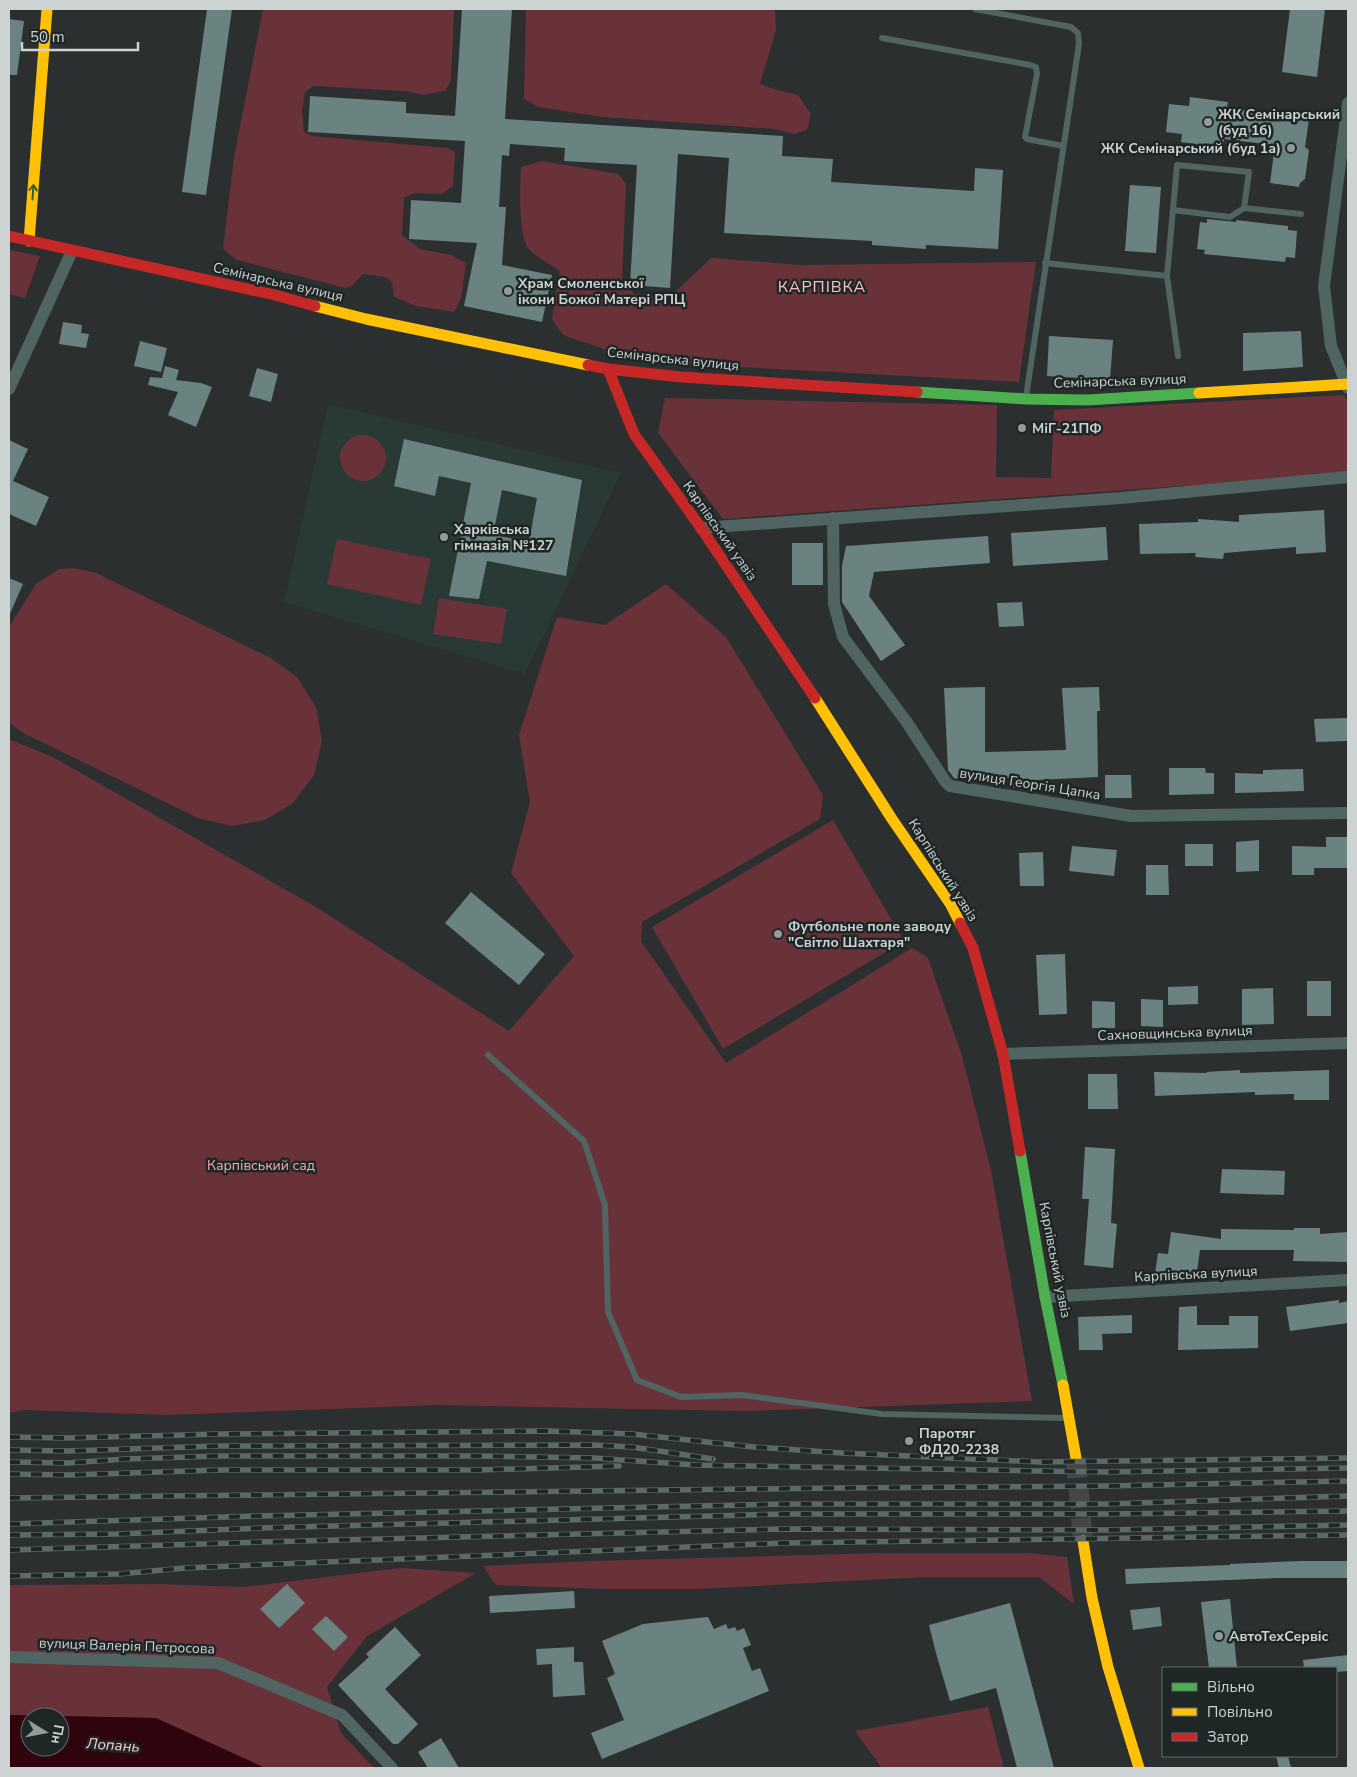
<svg xmlns="http://www.w3.org/2000/svg" width="1357" height="1777" font-family="'Nunito Sans',sans-serif">
	<style>
		.built { fill: #293936 }
		.green { fill: #693239 }
		.water { fill: #30040d; fill-rule: evenodd }
		.building { fill: #6b8380; fill-rule: evenodd }
		.lines { fill: none; stroke-linecap: round; stroke-linejoin: round }
		.primary-tunnel { stroke: #434747; stroke-width: 20; stroke-dasharray: 20 10; stroke-linecap: butt }
		.lane { stroke: #506462; stroke-width: 6 }
		.street { stroke: #506462; stroke-width: 12 }
		.fast { stroke: #4caf50; stroke-width: 11 }
		.slow { stroke: #ffc107; stroke-width: 11 }
		.jam { stroke: #c62828; stroke-width: 11 }
		.rail-casing { stroke: #5b6967; stroke-width: 5.5 }
		.rail { stroke: #1f2726; stroke-width: 4; stroke-dasharray: 11; stroke-linecap: butt }
		.oneway { stroke: #315d37 }
		.poi-dot { fill: #949999; stroke: #1f2726; stroke-width: 2 }
		.labels { text-anchor: middle; dominant-baseline: central; stroke-width: 5; stroke-linejoin: round; paint-order: stroke }
		.poi-label { font-size: 14px; font-weight: bold; fill: #cdd2d2; stroke: #1f2726; text-anchor: start }
		.street-label { font-size: 14px; fill: #cdd2d2; stroke: #1f2726 }
		.park-label { font-size: 14px; fill: #f1acb3; stroke: #1f2726 }
		.water-label { font-size: 15px; font-style: italic; fill: #fbcbcf; stroke: #1f2726 }
		.quarter-label { font-size: 16px; letter-spacing: 1px; fill: #f6c2c6; stroke: #1f2726 }
	</style>
	<rect width="100%" height="100%" fill="#2b2f2f"/>
	<path class="built" d="M328,404L621,473L525,674L284,602Z"/>
	<g class="green">
		<path d="M263,9H454L451,81L445,91L423,95L404,91L313,86L305,92L302,112L304,132L313,136L448,148L455,152L453,186L442,194L414,193L404,198L402,235L420,249L451,255L466,263L461,298L454,312L416,306L394,297L392,282L386,277L363,274L353,285L345,288L237,260L223,249L234,157Z"/>
		<path d="M526,9H775L776,30L760,84L771,88L798,95L811,114L807,130L794,134L775,129L602,117L538,107L524,99Z"/>
		<path d="M542,161L619,174L626,184L622,280L634,294L670,297L711,258L801,265L1036,262L1019,382L703,365L624,356L563,335L552,319L560,271C552,265 534,256 528,248C518,233 520,186 521,167Z"/>
		<path d="M9,250L40,256L25,298L9,294Z"/>
		<path d="M1344,395L1348,402V474L723,519L658,433L665,398L997,405L996,477L1051,478L1054,410Z"/>
		<circle cx="363" cy="458" r="23"/>
		<path d="M337,539L431,559L421,605L327,584Z"/>
		<path d="M74,568L96,573L271,658L297,677L316,707L322,741L314,775L293,803L265,820L232,826L198,818L23,733L9,723V627L36,584L59,569Z"/>
		<path d="M666,584L726,637L823,795L820,819L642,922L641,941L726,1063L912,948L928,958L962,1056L991,1170L1032,1401L746,1411L436,1405L166,1415L24,1410L9,1413V739L53,757L316,907L509,1031L574,956L511,873L530,802L519,735L557,617L605,625Z"/>
		<path d="M439,598L507,609L501,644L433,634Z"/>
		<path d="M833,820L904,941L723,1049L652,927Z"/>
		<path d="M880,1553H1029L1067,1557L1074,1604L1039,1577H924L697,1589H607L496,1585L483,1566L589,1561Z"/>
		<path d="M400,1568L476,1573L367,1636L327,1687L341,1733L374,1768H265L156,1718L9,1715V1585L161,1584L243,1587Z"/>
		<path d="M988,1707L1004,1768H882L855,1731Z"/>
	</g>
	<path class="water" d="M9,1715L156,1718L265,1768L9,1767ZM30,1717H60V1747H30Z"/>
	<g class="building">
		<path d="M207,9H232L206,195L182,192Z"/>
		<path d="M462,9H512L505,119L783,136L782,156L833,159L831,182L974,191L975,168L1003,170L998,249L926,245V249L872,245V241L724,233L729,158L678,154L670,288L630,285L637,165L564,161L565,148L510,144L509,156L502,155L499,207H506L502,265L552,275L542,322L464,306L477,243L409,239L411,200L461,203L465,141L308,132L310,96L406,102V113L455,116Z"/>
		<path d="M1290,9H1325L1317,77L1282,72Z"/>
		<path d="M9,19L24,21L17,75H9Z"/>
		<path d="M1190,97L1228,102L1227,108L1309,119L1305,147L1309,150L1305,179L1300,183L1299,187L1270,183L1275,145L1224,139L1223,148L1181,142L1182,134L1166,132L1169,104L1189,106Z"/>
		<path d="M1130,185L1161,187L1156,253L1125,251Z"/>
		<path d="M1207,219L1236,222V220L1288,226V230L1297,231L1295,258L1286,257L1285,262L1204,254L1205,250L1197,249L1200,222L1207,223Z"/>
		<path d="M63,322L82,325L81,333L89,334L86,348L59,344Z"/>
		<path d="M1301,331L1303,367L1243,371V333Z"/>
		<path d="M1049,336L1113,340L1110,380L1047,376Z"/>
		<path d="M140,341L167,348L161,372L134,366Z"/>
		<path d="M165,366L179,370L176,380L201,383L212,387L196,427L168,415L178,392L148,385L150,377L162,378Z"/>
		<path d="M257,368L278,374L271,402L249,396Z"/>
		<path d="M404,439L582,480L566,576L487,561L479,599L449,596L471,483L439,476L435,496L394,486ZM502,490L537,498L529,542L493,535Z"/>
		<path d="M9,440L28,449L13,481L49,497L36,526L9,514Z"/>
		<path d="M1324,510L1326,552L1296,554V547L1224,553L1223,559L1195,557L1196,553L1140,554L1139,524L1198,522V519L1239,522V515Z"/>
		<path d="M1106,527L1108,560L1013,566L1011,533Z"/>
		<path d="M988,536L990,563L874,572L869,596L905,645L881,661L842,602V566L846,546Z"/>
		<rect x="792" y="543" width="31" height="42"/>
		<path d="M9,578L23,584L9,616Z"/>
		<path d="M1022,602L1024,626L999,627L997,603Z"/>
		<path d="M985,687V752L1066,750L1062,688L1099,687L1100,711H1097L1098,777L1036,780V786L1010,787L1009,778L965,780L954,778L948,770L944,688Z"/>
		<path d="M1348,718V741L1316,742L1314,719Z"/>
		<path d="M1169,768H1205L1206,773H1214V794L1169,795Z"/>
		<path d="M1303,769L1304,791L1235,793V773L1263,774V770Z"/>
		<path d="M1105,775H1131L1132,798H1105Z"/>
		<path d="M1326,837H1348V868H1314V875H1292V846L1326,847Z"/>
		<path d="M1259,840V871L1236,872V842Z"/>
		<rect x="1185" y="844" width="28" height="22"/>
		<path d="M1072,846L1117,850L1114,876L1069,871Z"/>
		<path d="M1043,852L1044,886H1020L1019,853Z"/>
		<path d="M1146,865H1168L1169,895H1146Z"/>
		<path d="M471,892L545,954L519,985L445,923Z"/>
		<path d="M1065,954L1067,1014L1039,1015L1036,955Z"/>
		<rect x="1307" y="981" width="24" height="35"/>
		<path d="M1198,986V1004L1168,1005V987Z"/>
		<path d="M1273,988L1274,1024L1242,1025V989Z"/>
		<path d="M1141,999L1163,1000V1027L1141,1026Z"/>
		<path d="M1092,1001L1115,1002V1028H1092Z"/>
		<path d="M1240,1070V1073L1329,1070V1100H1294V1094L1255,1095V1092L1155,1096L1154,1072L1207,1073L1206,1072Z"/>
		<path d="M1088,1074H1117L1118,1109H1088Z"/>
		<path d="M1085,1147L1115,1149L1111,1223L1117,1224L1113,1268L1084,1265L1089,1199H1082Z"/>
		<path d="M1222,1169L1285,1171L1284,1195L1220,1193Z"/>
		<path d="M1294,1228H1320V1234L1348,1232V1262L1293,1261L1294,1250H1200L1196,1278L1155,1273L1158,1253L1168,1254L1171,1232L1221,1239V1229L1294,1230Z"/>
		<path d="M1339,1300V1303L1348,1301V1323L1290,1331L1286,1307Z"/>
		<path d="M1197,1306V1325H1229V1316H1258V1348L1178,1350L1179,1307Z"/>
		<path d="M1132,1315V1333L1102,1334L1103,1350H1079L1078,1317Z"/>
		<path d="M1301,1561H1348V1578H1277L1126,1584L1125,1569L1230,1565V1564Z"/>
		<path d="M287,1584L305,1603L279,1628L260,1609Z"/>
		<path d="M574,1591L575,1608L490,1613L489,1596Z"/>
		<path d="M1230,1599L1237,1668H1209L1201,1602Z"/>
		<path d="M1010,1603L1054,1768H1017L996,1688L950,1701L936,1653L929,1625Z"/>
		<path d="M1160,1607L1162,1626L1133,1630L1130,1610Z"/>
		<path d="M326,1616L348,1637L334,1651L312,1629Z"/>
		<path d="M708,1617L714,1629L726,1624L728,1629L735,1627L737,1631L744,1628L751,1645L743,1648L752,1671L760,1668L769,1691L602,1759L591,1733L624,1720L607,1678L615,1674L602,1641L643,1624Z"/>
		<path d="M395,1627L421,1655L385,1689L418,1724L398,1744H393L338,1685L369,1657L366,1654Z"/>
		<path d="M574,1647V1662H583L585,1695L553,1697L552,1664L537,1665L536,1649Z"/>
		<path d="M1348,1655V1671L1336,1672V1668H1304L1303,1660Z"/>
		<path d="M441,1738L459,1768H428L418,1752Z"/>
		<path d="M1276,1756H1288L1291,1768H1279Z"/>
	</g>
	<g class="lines">
		<path class="primary-tunnel" d="M1076,1458L1083,1541"/>
		<g class="lane">
			<path d="M975,9L1071,27L1078,33L1079,44L1026,397"/>
			<path d="M882,38L1030,65L1036,67L1037,74L1025,137L1027,139L1063,146"/>
			<path d="M1173,210L1230,217L1244,208"/>
			<path d="M1045,263L1167,276L1178,356"/>
			<path d="M1167,276L1177,165L1249,172L1244,208L1301,214"/>
			<path d="M488,1055L584,1141L605,1205L608,1312L637,1380L681,1397L742,1395L882,1414L1067,1418"/>
		</g>
		<g class="street">
			<path d="M1348,103L1324,286L1331,346L1348,388"/>
			<path d="M9,389L72,251"/>
			<path d="M833,518L834,604L843,637L906,721L945,781L950,786L1131,816L1348,813"/>
			<path d="M701,528L1121,498L1348,477"/>
			<path d="M1003,1054L1348,1043"/>
			<path d="M1045,1297L1348,1280"/>
			<path d="M9,1657L218,1663L342,1715L392,1768"/>
		</g>
		<g class="fast">
			<path d="M917,392L1026,399L1088,400L1199,393"/>
			<path d="M1020,1151L1045,1297L1063,1385"/>
		</g>
		<g class="slow">
			<path d="M29,241L47,9"/>
			<path d="M315,306L366,319L588,365"/>
			<path d="M1199,393L1348,384"/>
			<path d="M815,698L892,819L951,905L960,923"/>
			<path d="M1063,1385L1076,1458"/>
			<path d="M1083,1541L1092,1598L1108,1667L1139,1768"/>
		</g>
		<g class="jam">
			<path d="M9,236L275,295L315,306"/>
			<path d="M588,365L608,369L634,434L701,528L815,698"/>
			<path d="M608,369L681,377L917,392"/>
			<path d="M960,923L973,948L1003,1054L1020,1151"/>
		</g>
		<g class="rail-casing">
			<g id="rail">
				<path d="M9,1437L68,1438L219,1434L549,1431L632,1434L754,1447L842,1453L1041,1462L1348,1458"/>
				<path d="M9,1450L68,1451L219,1446L595,1445L632,1447L713,1459"/>
				<path d="M9,1462L68,1463L125,1459L220,1456H478L594,1458L695,1465L1042,1471L1107,1472L1348,1468"/>
				<path d="M9,1474L70,1475L219,1470H477L619,1466"/>
				<path d="M9,1498L836,1488L1107,1486L1348,1481"/>
				<path d="M9,1524L259,1516L786,1504H1108L1348,1496"/>
				<path d="M9,1535L116,1534L260,1528L785,1514H1108L1348,1511"/>
				<path d="M9,1550L261,1542L784,1529L1108,1530L1348,1525"/>
				<path d="M9,1576L119,1574L185,1568L783,1543L1348,1535"/>
			</g>
		</g>
		<use href="#rail" class="rail"/>
	</g>
	<defs><path id="oneway-shaft" d="M-6 0H5M1.5-3L5.5 0L1.5 3" fill="none" stroke-width="1.6" stroke-linecap="round" stroke-linejoin="round" transform="scale(1.25)"/></defs>
	<use class="oneway" href="#oneway-shaft" transform="translate(33 192) rotate(-86)"/>
	<g class="poi-dot">
		<circle cx="1208" cy="122" r="5"/>
		<circle cx="1291" cy="148" r="5"/>
		<circle cx="508" cy="291" r="5"/>
		<circle cx="1022" cy="428" r="5"/>
		<circle cx="444" cy="537" r="5"/>
		<circle cx="778" cy="934" r="5"/>
		<circle cx="909" cy="1441" r="5"/>
		<circle cx="1219" cy="1636" r="5"/>
	</g>
	<g class="labels">
		<g class="poi-label">
			<text x="1218" y="114">ЖК Семінарський<tspan x="1218" dy="16">(буд 1б)</tspan></text>
			<text x="1281" y="148" text-anchor="end">ЖК Семінарський (буд 1а)</text>
			<text x="518" y="283">Храм Смоленської<tspan x="518" dy="16">ікони Божої Матері РПЦ</tspan></text>
			<text x="1032" y="428">МіГ-21ПФ</text>
			<text x="454" y="529">Харківська<tspan x="454" dy="16">гімназія №127</tspan></text>
			<text x="788" y="926">Футбольне поле заводу<tspan x="788" dy="16">"Світло Шахтаря"</tspan></text>
			<text x="919" y="1433">Паротяг<tspan x="919" dy="16">ФД20-2238</tspan></text>
			<text x="1229" y="1636">АвтоТехСервіс</text>
		</g>
		<g class="street-label">
			<text transform="translate(278 282) rotate(13)">Семінарська вулиця</text>
			<text transform="translate(673 359) rotate(6)">Семінарська вулиця</text>
			<text transform="translate(1120 381) rotate(-2)">Семінарська вулиця</text>
			<text transform="translate(720 531) rotate(55)">Карпівський узвіз</text>
			<text transform="translate(1030 784) rotate(9)">вулиця Георгія Цапка</text>
			<text transform="translate(943 870) rotate(58)">Карпівський узвіз</text>
			<text transform="translate(1175 1033) rotate(-2)">Сахновщинська вулиця</text>
			<text transform="translate(1055 1260) rotate(79)">Карпівський узвіз</text>
			<text transform="translate(1196 1274) rotate(-3)">Карпівська вулиця</text>
			<text transform="translate(127 1646) rotate(2)">вулиця Валерія Петросова</text>
		</g>
		<g class="park-label">
			<text x="261" y="1165">Карпівський сад</text>
		</g>
		<g class="water-label">
			<text transform="translate(113 1745) rotate(4)">Лопань</text>
		</g>
		<g class="quarter-label">
			<text x="822" y="287">КАРПІВКА</text>
		</g>
	</g>
	<rect width="1357" height="1777" fill="none" stroke="#cdd2d2" stroke-width="20"/>
	<rect x="1162" y="1667" width="175" height="90" fill="#1f2726" stroke="#656b6b"/>
	<rect x="1172" y="1683" width="25" height="8" fill="#4caf50" stroke="#656b6b"/>
	<text x="1207" y="1692" font-size="15" fill="#cdd2d2">Вільно</text>
	<rect x="1172" y="1708" width="25" height="8" fill="#ffc107" stroke="#656b6b"/>
	<text x="1207" y="1717" font-size="15" fill="#cdd2d2">Повільно</text>
	<rect x="1172" y="1733" width="25" height="8" fill="#c62828" stroke="#656b6b"/>
	<text x="1207" y="1742" font-size="15" fill="#cdd2d2">Затор</text>
	<g transform="translate(45 1732) rotate(100)"><circle r="24" fill="#1f2726" stroke="#656b6b"/>
	<path d="M0-4L9 19L0 12L-9 19Z" fill="#949999"/>
	<text y="-8" font-size="14" font-weight="bold" text-anchor="middle" fill="#cdd2d2">Пн</text>
	</g>
	<path d="M22 42v8h116v-8" fill="none" stroke="#cdd2d2" stroke-width="2.5"/>
	<text x="30" y="42" font-size="15" fill="#cdd2d2" stroke="#1f2726" stroke-width="4" paint-order="stroke">50 m</text>
</svg>
